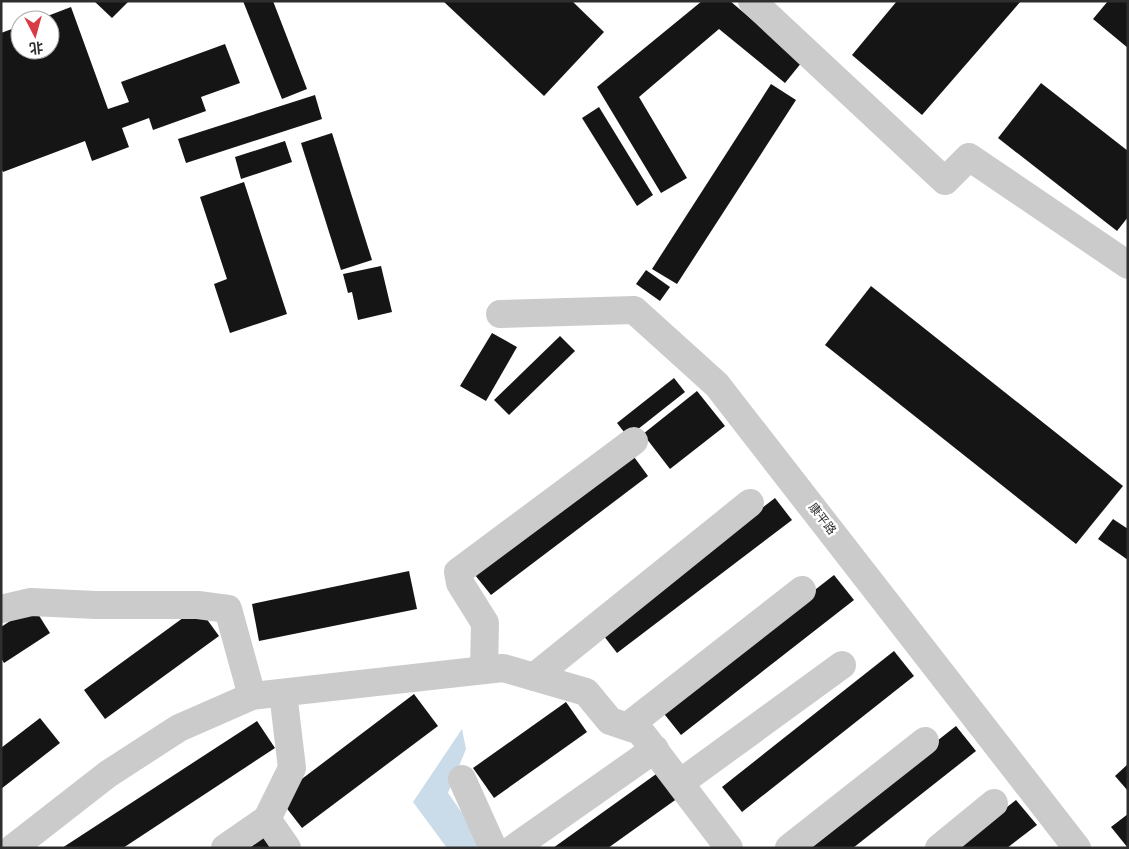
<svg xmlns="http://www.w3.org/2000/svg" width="1129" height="849" font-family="Signika,'Noto Sans SC',sans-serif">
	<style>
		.water { fill: #cadce9 }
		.building { fill: #151515 }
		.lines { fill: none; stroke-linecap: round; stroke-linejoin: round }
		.minor { stroke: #cbcbcb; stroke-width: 28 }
		.labels { text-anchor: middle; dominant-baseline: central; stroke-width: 5; stroke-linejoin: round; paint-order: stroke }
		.street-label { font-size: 12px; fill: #2e2e2e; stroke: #fff }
	</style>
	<rect width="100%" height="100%" fill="#fff"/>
	<path class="water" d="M462,729L466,749L448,793L485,846L484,848H447L413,802Z"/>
	<g class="building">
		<path d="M94,1H129L112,18Z"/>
		<path d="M243,1H273L307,89L282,99Z"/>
		<path d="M443,1H572L604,32L544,96Z"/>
		<path d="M702,1H730L802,62L785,83L719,29L639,97L687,178L661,193L597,87Z"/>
		<path d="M897,1H1021L922,115L852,55Z"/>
		<path d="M1108,1H1128V48L1093,19Z"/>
		<path d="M71,7L108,109L129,102L121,82L225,44L240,83L201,97L206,111L153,130L149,118L122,128L129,147L92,161L85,141L3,172L1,168V33L20,26V50H50V20H37Z"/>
		<path d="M1041,83L1128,151V217L1117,231L998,138Z"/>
		<path d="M771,84L796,100L677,284L652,269Z"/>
		<path d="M315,95L322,119L186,163L178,139Z"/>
		<path d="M599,107L653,195L637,206L582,118Z"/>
		<path d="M332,133L372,260L341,270L301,143Z"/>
		<path d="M285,141L292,162L241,179L235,157Z"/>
		<path d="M244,182L287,314L230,333L214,284L227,279L200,197Z"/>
		<path d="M381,266L392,312L358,320L352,292L348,293L343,274Z"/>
		<path d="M646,270L670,287L660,301L636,284Z"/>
		<path d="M871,286L1123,486L1076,544L825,345Z"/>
		<path d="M492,333L517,347L486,401L460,386Z"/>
		<path d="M560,336L575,351L509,415L494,400Z"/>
		<path d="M674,378L685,392L628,437L617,423Z"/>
		<path d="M697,391L725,426L670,469L643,434Z"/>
		<path d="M629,450L648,476L491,595L471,570Z"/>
		<path d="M775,498L792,520L617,653L600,631Z"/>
		<path d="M1113,519L1128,529V560L1098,539Z"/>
		<path d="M409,571L417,609L259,641L252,604Z"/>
		<path d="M834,575L854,600L681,735L661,710Z"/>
		<path d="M33,606L50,633L4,663L1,658V627Z"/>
		<path d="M198,607L219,636L105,719L84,690Z"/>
		<path d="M894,651L914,676L742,812L722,787Z"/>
		<path d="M414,694L438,726L302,828L278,797Z"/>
		<path d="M566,702L587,732L494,798L473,768Z"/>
		<path d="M40,718L60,743L1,789V748Z"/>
		<path d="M257,721L275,748L123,848H62Z"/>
		<path d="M956,726L976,751L853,848H801Z"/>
		<path d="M1128,764V791L1115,776Z"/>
		<path d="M659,772L678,798L608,848H553Z"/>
		<path d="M1016,800L1037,825L1007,848H955Z"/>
		<path d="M1128,814V848L1111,827Z"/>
		<path d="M268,834L278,848H249Z"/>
	</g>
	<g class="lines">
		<g class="minor">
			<path d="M752,1L945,181L969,157L1128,265"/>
			<path d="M500,314L634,310L717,385L1077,848"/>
			<path d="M1,609L31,602L96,605H198L228,609L252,696"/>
			<path d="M484,670L485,623L460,583L458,572L634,441"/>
			<path d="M534,677L750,503"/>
			<path d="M283,693L292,768L267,819L287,848"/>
			<path d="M628,726L802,590"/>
			<path d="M462,779L493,848"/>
			<path d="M680,783L842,665"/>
			<path d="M13,848L108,774L179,728L252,696L503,668L586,692L610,721L640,731L729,848"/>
			<path d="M225,848L267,819"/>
			<path d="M514,848L655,749"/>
			<path d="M789,848L925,741"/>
			<path d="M939,848L994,803"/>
		</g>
	</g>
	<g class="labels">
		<g class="street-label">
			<text transform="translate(822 519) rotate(52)">康平路</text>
		</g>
	</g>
	<rect width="1129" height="849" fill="none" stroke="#2e2e2e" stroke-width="5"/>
	<g transform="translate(35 35) rotate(174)"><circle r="24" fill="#ffffff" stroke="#ababab"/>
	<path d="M0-4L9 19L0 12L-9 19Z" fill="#d93b44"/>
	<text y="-8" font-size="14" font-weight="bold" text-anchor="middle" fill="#2e2e2e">北</text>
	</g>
</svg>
